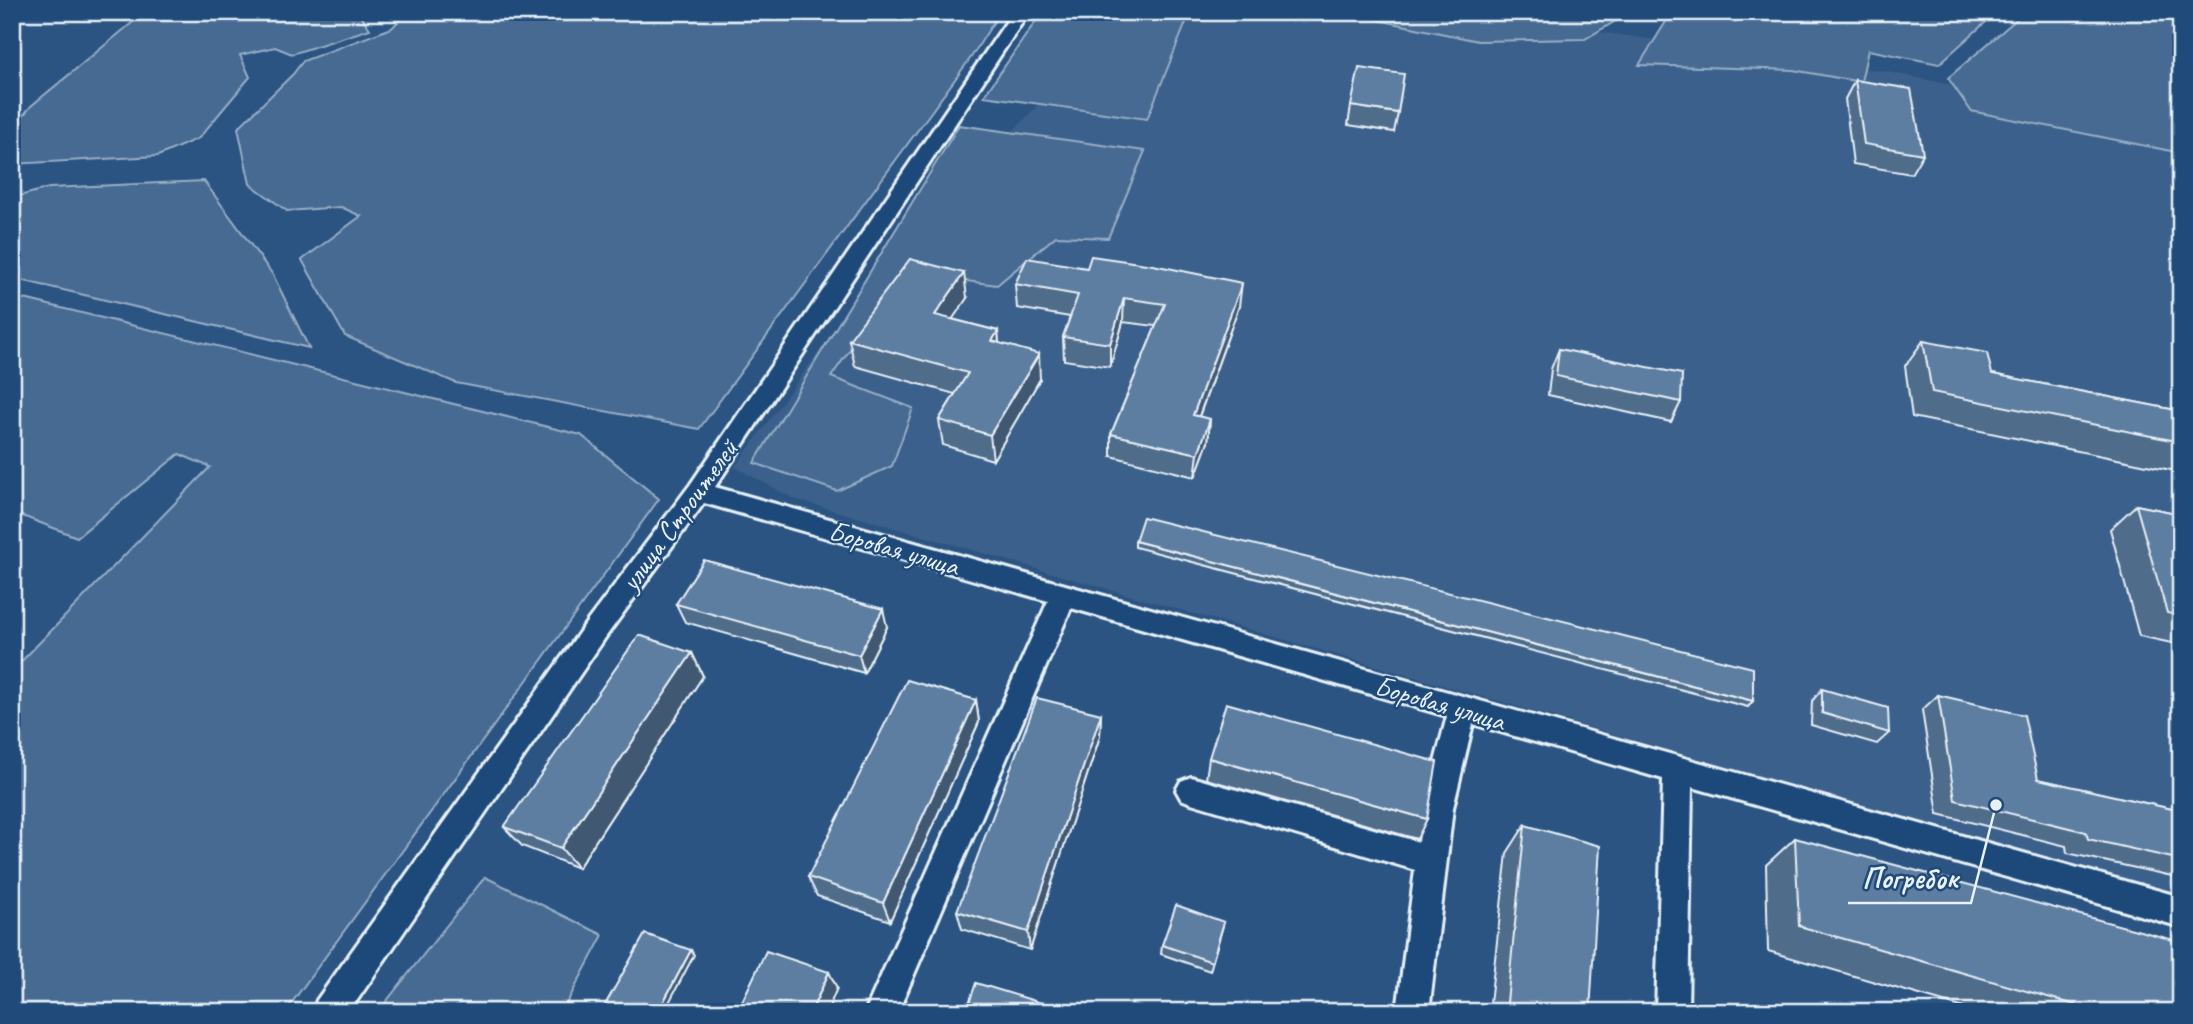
<svg xmlns="http://www.w3.org/2000/svg" width="2193" height="1024" font-family="Caveat,sans-serif">
	<style>
		.built { fill: #3a608b }
		.green { fill: #476b93; stroke: #98aec6; stroke-width: 2 }
		.lines { fill: none; stroke-linecap: round; stroke-linejoin: round }
		.minor-casing { stroke: #e8f1f8; stroke-width: 6 }
		.minor { fill: #1f4a7a; fill-rule: evenodd }
		.wall { fill: #506c8a; stroke: #e8f1f8; stroke-width: 2 }
		.shaded-wall { fill: #415871; stroke: #e8f1f8; stroke-width: 2 }
		.building { fill: #5d7da1; stroke: #e8f1f8; stroke-width: 2 }
		.labels { text-anchor: middle; dominant-baseline: central; stroke-width: 5; stroke-linejoin: round; paint-order: stroke }
		.street-label { font-size: 28px; fill: #e8f1f8; stroke: #1f4a7a }
		.leader { fill: none; stroke: #e8f1f8; stroke-width: 2.5 }
		.callout-dot { fill: #e8f1f8; stroke: #1f4a7a; stroke-width: 2.5 }
		.callout-label { font-size: 30px; text-anchor: middle; font-weight: bold; fill: #e8f1f8; stroke: #1f4a7a; stroke-width: 5; stroke-linejoin: round; paint-order: stroke }
	</style>
	<rect width="100%" height="100%" fill="#2b5482"/>
	<filter id="ink" filterUnits="userSpaceOnUse"><feTurbulence type="fractalNoise" baseFrequency=".0143" numOctaves="2"/><feDisplacementMap in="SourceGraphic" scale="14" xChannelSelector="R" yChannelSelector="G"/><feConvolveMatrix kernelMatrix="1 2 1 2 8 2 1 2 1" color-interpolation-filters="sRGB"/></filter>
	<g filter="url(#ink)">
		<path class="built" d="M1127,12H1452L1884,71L2181,132V897L794,499L735,467L874,276Z"/>
		<g class="green">
			<path d="M151,12H358L370,29L292,54L275,47L240,55L250,77L199,138L158,156L12,164V129L31,106L139,17Z"/>
			<path d="M407,12H1000L972,56L699,429L456,383L345,336L302,260L361,216L341,207L287,211L250,184L238,128L293,74L303,61L392,28Z"/>
			<path d="M1042,12H1240L1238,16L1189,15L1147,119L984,96Z"/>
			<path d="M1340,12H1631L1585,39L1478,41Z"/>
			<path d="M1672,12H1997L1939,64L1868,50L1861,82L1793,70L1639,65Z"/>
			<path d="M2025,12H2181V153L1971,111L1948,78Z"/>
			<path d="M959,125L1145,151L1108,238L1056,236L997,285L903,273L831,377L913,408L892,466L837,491L754,463Z"/>
			<path d="M204,181L273,275L309,348L12,278V198L49,188Z"/>
			<path d="M12,296L581,435L659,499L285,1012H12V671L210,467L179,454L77,537L12,512Z"/>
			<path d="M485,877L603,935L562,1012H378Z"/>
		</g>
		<g class="lines">
			<g class="minor-casing">
				<path id="minor" d="M1013,12H1029L715,487L2181,897V927L1692,787L1688,1012H1656L1663,779L1473,724L1453,808L1429,1012H1397L1415,870L1191,803L1181,799L1176,790L1181,781L1191,777L1419,842L1423,808L1447,716L1071,608L898,1012H865L1048,601L704,503L607,635L349,1012H313L317,1000L589,619L690,485Z"/>
			</g>
			<use href="#minor" class="minor"/>
		</g>
		<g class="wall">
			<path d="M1855,80L1923,154L1911,174L1853,164L1845,99Z"/>
			<path d="M1351,106L1398,113L1394,132L1348,125Z"/>
			<path d="M1015,284L1239,306L1199,417L1210,419L1208,442L1195,477L1111,456V434L1156,326L1123,322L1110,367L1064,360L1063,337L1070,317L1017,308Z"/>
			<path d="M967,298L952,319L998,331L999,343L1040,379L993,460L943,445L939,420L955,394L855,366L849,340Z"/>
			<path d="M1923,341L1992,374L2181,411V472L1912,417L1905,366Z"/>
			<path d="M1559,349L1681,402L1671,422L1548,395L1551,369Z"/>
			<path d="M2136,505L2181,514V645L2139,636L2110,529Z"/>
			<path d="M1135,541L1753,701L1748,707L1135,547Z"/>
			<path d="M676,604L887,627L864,673L685,622Z"/>
			<path d="M692,653L703,676L578,868L522,846L504,827Z"/>
			<path d="M1822,689L1889,733L1877,744L1811,725L1812,701Z"/>
			<path d="M1938,695L2038,779L2181,811V878L2067,853L2066,846L1938,814L1922,710Z"/>
			<path d="M976,700L979,722L890,921L817,896L808,877Z"/>
			<path d="M1101,714L1100,736L1030,950L962,929L957,911Z"/>
			<path d="M1209,758L1427,819L1417,839L1206,779Z"/>
			<path d="M1525,825L1590,1012H1489L1507,853Z"/>
			<path d="M1795,838L2181,1012H1978L1768,951L1766,865Z"/>
			<path d="M1224,922L1210,971L1161,954L1162,945Z"/>
		</g>
		<g class="shaded-wall">
			<path d="M964,273L967,298L938,340L935,315Z"/>
			<path d="M1242,283L1239,306L1191,438L1193,415Z"/>
			<path d="M1124,298L1123,322L1110,367V344Z"/>
			<path d="M998,331L1000,357L992,341Z"/>
			<path d="M1039,354L1040,379L993,460L990,435Z"/>
			<path d="M1210,419L1208,442L1195,477L1198,454Z"/>
			<path d="M883,609L887,627L864,673L859,655Z"/>
			<path d="M692,653L703,676L578,868L561,848Z"/>
			<path d="M976,700L979,722L890,921L883,903Z"/>
			<path d="M1101,714L1100,736L1030,950L1028,932Z"/>
			<path d="M691,950L694,955L664,1012H658Z"/>
			<path d="M829,972L837,988L827,1012H811Z"/>
		</g>
		<g class="building">
			<path d="M1359,68L1404,74L1398,113L1351,106Z"/>
			<path d="M1855,80L1911,89L1923,154L1864,144Z"/>
			<path d="M1091,256L1153,265L1242,283L1193,415L1210,419L1198,454L1111,434L1165,304L1124,298L1110,344L1063,337L1078,295L1015,284L1027,258L1087,268Z"/>
			<path d="M910,259L964,273L935,315L998,331L992,341L1039,354L990,435L939,420L968,373L849,340Z"/>
			<path d="M1923,341L1987,353L1992,374L2181,411V442L1932,392Z"/>
			<path d="M1559,349L1682,374L1681,402L1556,376Z"/>
			<path d="M2136,505L2181,514V616L2167,613Z"/>
			<path d="M1143,517L1753,668V701L1135,541Z"/>
			<path d="M704,560L883,609L859,655L676,604Z"/>
			<path d="M639,635L692,653L561,848L504,827Z"/>
			<path d="M907,680L976,700L883,903L808,877Z"/>
			<path d="M1822,689L1888,708L1889,733L1822,713Z"/>
			<path d="M1938,695L2024,715L2038,779L2181,811V860L2088,839L2086,832L1955,800Z"/>
			<path d="M1037,698L1101,714L1028,932L957,911Z"/>
			<path d="M1226,703L1437,762L1427,819L1209,758Z"/>
			<path d="M1525,825L1600,846L1590,1012H1506Z"/>
			<path d="M1795,838L2181,942V1012H2100L1799,926Z"/>
			<path d="M1176,905L1224,922L1212,962L1162,945Z"/>
			<path d="M645,934L691,950L658,1012H601Z"/>
			<path d="M766,951L829,972L811,1012H737Z"/>
			<path d="M976,983L1071,1012H966Z"/>
		</g>
	</g>
	<g class="labels">
		<g class="street-label">
			<text transform="translate(679 515) rotate(-54)">улица Строителей</text>
			<text transform="translate(894 548) rotate(16)">Боровая улица</text>
			<text transform="translate(1440 703) rotate(16)">Боровая улица</text>
		</g>
	</g>
	<path class="leader" d="M1996 805L1971 903H1848"/>
	<circle class="callout-dot" cx="1996" cy="805" r="7"/>
	<g class="callout-label">
		<text x="1910" y="888">Погребок</text>
	</g>
	<rect width="2193" height="1024" fill="none" stroke="#1f4a7a" stroke-width="42"/>
	<rect x="21" y="21" width="2151" height="982" fill="none" stroke="#e8f1f8" stroke-width="2.5" filter="url(#ink)"/>
</svg>
